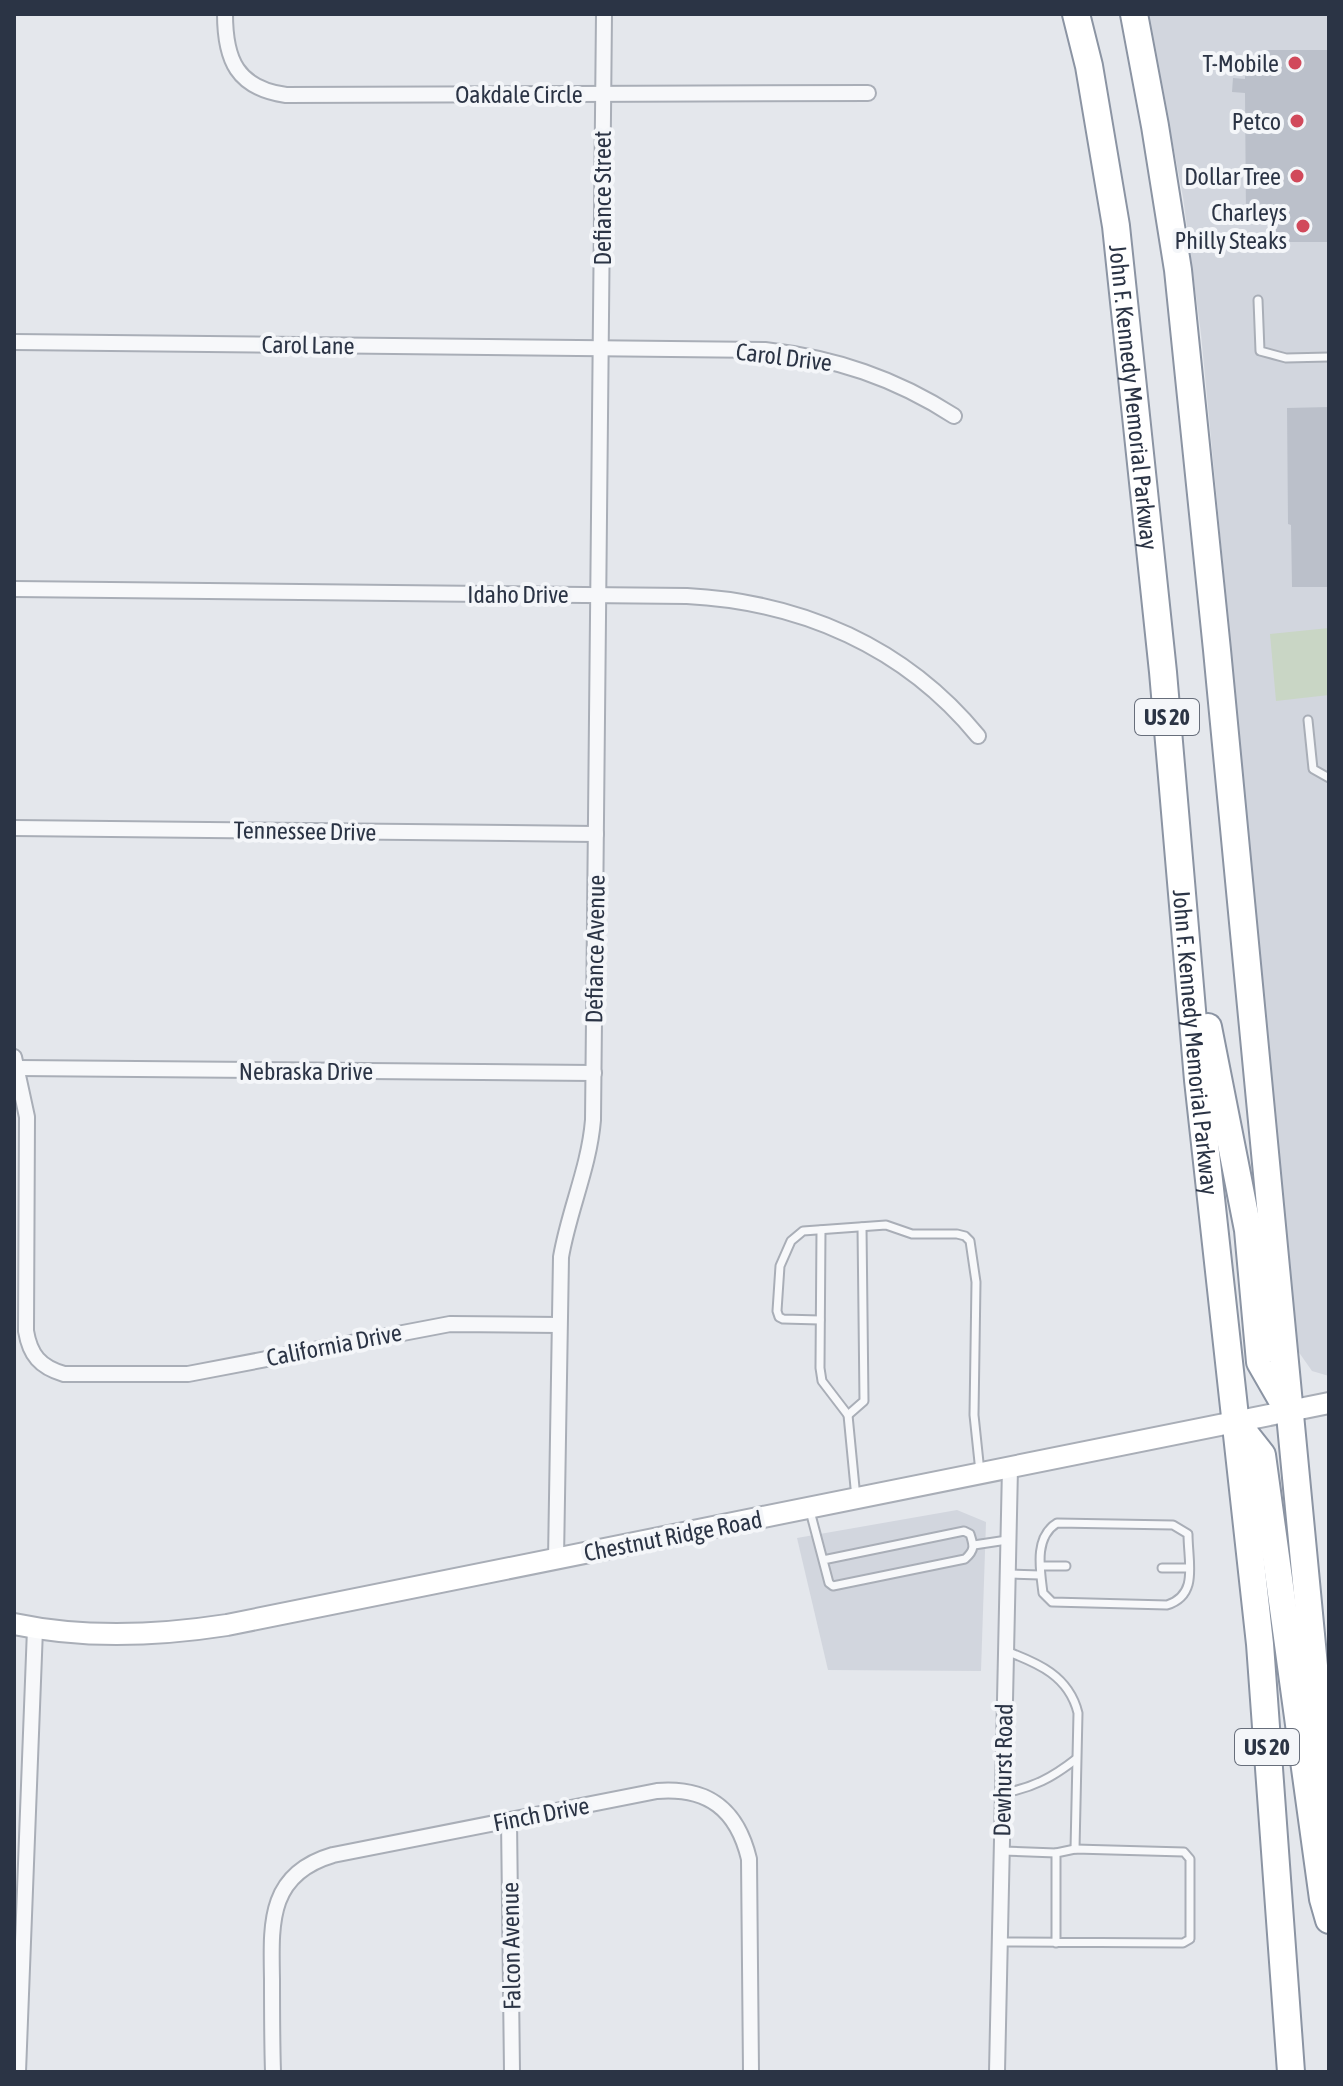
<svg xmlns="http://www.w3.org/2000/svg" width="1343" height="2086" font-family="'Asap Condensed',sans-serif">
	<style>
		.built { fill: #d2d6de }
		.green { fill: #c9d6c5 }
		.building { fill: #bbc0ca }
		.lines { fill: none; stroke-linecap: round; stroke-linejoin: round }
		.lane-casing { stroke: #a9aeb7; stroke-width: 11 }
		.street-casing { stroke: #a9aeb7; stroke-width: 18 }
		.secondary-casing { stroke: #a9aeb7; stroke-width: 24 }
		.highway-casing { stroke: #8b94a3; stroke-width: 30 }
		.lane { stroke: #f7f8fa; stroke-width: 7 }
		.street { stroke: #f7f8fa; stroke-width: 14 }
		.secondary { stroke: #fff; stroke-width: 20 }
		.highway { stroke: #fff; stroke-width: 26 }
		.poi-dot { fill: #d1495b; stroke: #f4f6f9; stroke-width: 3 }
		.labels { text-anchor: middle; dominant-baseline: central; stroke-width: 8; stroke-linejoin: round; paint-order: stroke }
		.shield { fill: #f4f6f9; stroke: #676e7b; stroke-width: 2 }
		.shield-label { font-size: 22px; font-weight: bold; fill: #2b3445 }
		.poi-label { font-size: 24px; fill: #2b3445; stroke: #f4f6f9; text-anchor: end }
		.street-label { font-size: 24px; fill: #2b3445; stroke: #f4f6f9 }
	</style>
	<rect width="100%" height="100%" fill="#e4e7ec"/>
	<g class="built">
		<path d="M1148,14H1329V1376L1312,1371L1298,1351L1201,334L1183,197Z"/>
		<path d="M957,1510L986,1522L981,1671L828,1670L797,1538Z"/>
	</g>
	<path class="green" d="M1329,628V695L1276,701L1270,634Z"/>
	<g class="building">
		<path d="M1266,50H1329V242H1276V229H1272V217H1246L1245,93L1232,92L1233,78L1245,79V70H1267Z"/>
		<path d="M1329,407V587H1292L1291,525L1288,524L1287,408Z"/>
	</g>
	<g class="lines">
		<g class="lane-casing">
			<g id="lane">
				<path d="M1258,300L1260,351L1286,358L1329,357"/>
				<path d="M1308,720L1313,769L1329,778"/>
				<path d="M821,1230L820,1368L822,1381L848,1415L856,1498"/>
				<path d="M820,1320L783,1319L779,1317L777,1311L780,1266L791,1241L803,1231L886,1225L912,1234H957L965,1236L970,1241L976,1282L974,1415L980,1472"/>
				<path d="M848,1415L864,1401L862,1227"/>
				<path d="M810,1511L829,1583L833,1586L965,1559C975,1550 974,1546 970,1534L964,1531L823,1560"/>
				<path d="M1057,1523L1173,1525L1188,1534C1188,1563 1199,1595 1167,1605L1052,1602L1043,1593C1040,1569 1034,1537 1057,1523Z"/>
				<path d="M974,1545L1007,1540"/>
				<path d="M1041,1566H1066"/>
				<path d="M1162,1568H1188"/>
				<path d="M1008,1574L1040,1575"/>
				<path d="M1006,1651C1038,1663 1069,1676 1078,1713L1075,1849"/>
				<path d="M1003,1793C1033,1788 1053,1777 1076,1759"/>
				<path d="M1002,1851L1056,1853"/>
				<path d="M1000,1942L1183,1943L1190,1939V1859L1184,1852L1075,1849L1056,1853V1943"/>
			</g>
		</g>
		<g class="street-casing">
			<g id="street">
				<path d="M225,14C225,60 237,88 286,95L868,93"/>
				<path d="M14,342L765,350C835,358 895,378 954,416"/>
				<path d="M14,589L687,596C802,602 905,647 978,736"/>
				<path d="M14,828L596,834"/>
				<path d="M14,1057L27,1117L26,1331C30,1355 40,1367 64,1374H188L450,1324L559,1325"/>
				<path d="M18,1068L594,1073"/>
				<path d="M556,1559L561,1257C569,1210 589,1168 593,1120L604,14"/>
				<path d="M509,1820L512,2072"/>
				<path d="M18,2072L35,1629"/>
				<path d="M273,2072C272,2041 272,2010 272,1979C271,1923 268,1874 333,1855L657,1791C708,1787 737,1809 749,1859L751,2072"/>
				<path d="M997,2072L1010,1468"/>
			</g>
		</g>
		<g class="secondary-casing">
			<path id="secondary" d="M14,1624C85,1639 156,1636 227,1625L1329,1403"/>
		</g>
		<g class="highway-casing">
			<g id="highway">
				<path id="s1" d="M1076,14L1089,66L1116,226L1163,672L1198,1080L1260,1644L1291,2072"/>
				<path d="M1134,14L1155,126L1178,270L1217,650L1329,1823"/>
				<path d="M1208,1027L1248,1230L1260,1362L1283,1402"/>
				<path d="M1236,1422L1262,1455L1323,1899L1329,1920"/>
			</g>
		</g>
		<use href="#lane" class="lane"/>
		<use href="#street" class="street"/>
		<use href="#secondary" class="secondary"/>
		<use href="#highway" class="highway"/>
	</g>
	<g class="poi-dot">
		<circle cx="1295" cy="63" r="8"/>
		<circle cx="1297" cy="121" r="8"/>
		<circle cx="1297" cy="176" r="8"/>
		<circle cx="1303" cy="226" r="8"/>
	</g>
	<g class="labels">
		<g class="shield">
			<rect x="1135" y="699" width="64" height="36" rx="6"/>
			<rect x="1235" y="1729" width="64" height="36" rx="6"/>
		</g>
		<g class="shield-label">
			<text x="1167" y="717">US 20</text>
			<text x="1267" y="1747">US 20</text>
		</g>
		<g class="poi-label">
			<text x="1279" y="63">T-Mobile</text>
			<text x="1281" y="121">Petco</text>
			<text x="1281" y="176">Dollar Tree</text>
			<text x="1287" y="212">Charleys<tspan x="1287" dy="28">Philly Steaks</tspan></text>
		</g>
		<g class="street-label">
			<text x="519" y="94">Oakdale Circle</text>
			<text transform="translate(602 198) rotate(-90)">Defiance Street</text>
			<text transform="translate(308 345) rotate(1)">Carol Lane</text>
			<text transform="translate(784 357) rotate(7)">Carol Drive</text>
			<text stroke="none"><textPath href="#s1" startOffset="388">John F. Kennedy Memorial Parkway</textPath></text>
			<text x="518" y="594">Idaho Drive</text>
			<text transform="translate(305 831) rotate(1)">Tennessee Drive</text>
			<text transform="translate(595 949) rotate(-89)">Defiance Avenue</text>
			<text stroke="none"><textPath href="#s1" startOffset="1036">John F. Kennedy Memorial Parkway</textPath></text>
			<text x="306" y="1071">Nebraska Drive</text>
			<text transform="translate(334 1345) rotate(-11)">California Drive</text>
			<text transform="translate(673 1536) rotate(-11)">Chestnut Ridge Road</text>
			<text transform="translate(1003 1770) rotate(-89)">Dewhurst Road</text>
			<text transform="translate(541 1814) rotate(-11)">Finch Drive</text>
			<text transform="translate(511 1946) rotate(-91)">Falcon Avenue</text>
		</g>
	</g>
	<rect width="1343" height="2086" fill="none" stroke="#2b3445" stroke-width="32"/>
</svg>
